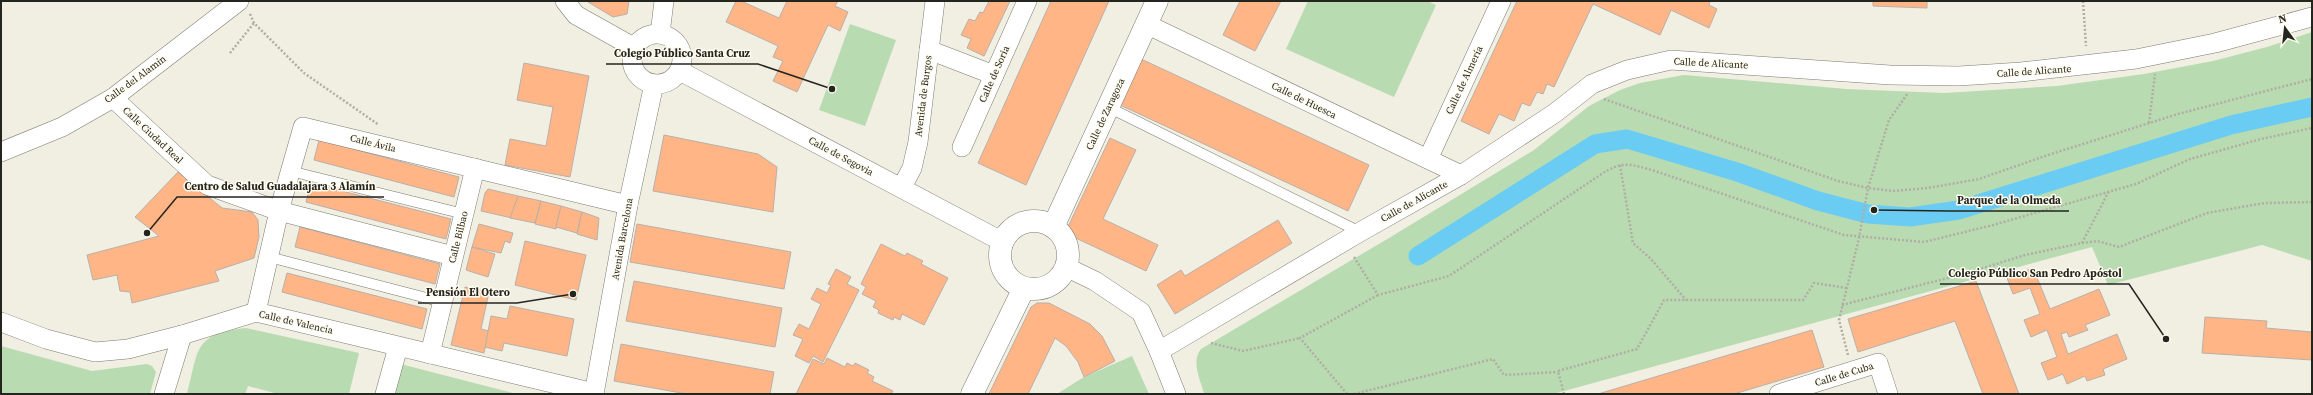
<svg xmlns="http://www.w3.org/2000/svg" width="2313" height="395" font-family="'Source Serif 4',serif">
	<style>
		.green { fill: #b9dbb1 }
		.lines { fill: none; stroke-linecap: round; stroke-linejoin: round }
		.canal { stroke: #6bccf3; stroke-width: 19 }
		.building { fill: #ffb586; stroke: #baafa8 }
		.lane-casing { stroke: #7d7b70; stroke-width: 11 }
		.street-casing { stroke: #7d7b70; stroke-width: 20 }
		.secondary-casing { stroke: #7d7b70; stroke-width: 23 }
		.path { stroke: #b0aea4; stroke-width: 2.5; stroke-dasharray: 2 2; stroke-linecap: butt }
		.lane { stroke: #fff; stroke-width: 10 }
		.street { stroke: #fff; stroke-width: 19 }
		.secondary { stroke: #fff; stroke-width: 22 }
		.labels { text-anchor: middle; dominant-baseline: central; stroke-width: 3; stroke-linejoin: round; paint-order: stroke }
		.street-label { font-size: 10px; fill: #252520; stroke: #fefcef }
		.leader { fill: none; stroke: #252520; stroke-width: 1.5 }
		.callout-dot { fill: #252520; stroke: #fefcef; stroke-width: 1.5 }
		.callout-label { font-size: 11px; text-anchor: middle; font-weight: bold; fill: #252520; stroke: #fefcef; stroke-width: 3; stroke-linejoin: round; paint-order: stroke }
	</style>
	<rect width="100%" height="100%" fill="#f1eee2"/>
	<g class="green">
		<path d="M1308,1H1427L1436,5L1394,97L1286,49Z"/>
		<path d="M850,24L896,40L865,126L819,110Z"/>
		<path d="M2312,32V261L2262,245L2108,285L2092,247L1553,394L1204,393C1200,379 1191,361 1201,349L1389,238L1534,150L1589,106L1620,90L1640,83L1684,75L1846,89L1944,93L2057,86L2144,74L2213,61L2267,47Z"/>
		<path d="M246,328L359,353L349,394H278L248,386L245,394H187C199,349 193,334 246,328Z"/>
		<path d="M1,346L92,371L147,364L152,366L156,372L150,394H1Z"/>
		<path d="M1132,356L1149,394H1057L1084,377Z"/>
		<path d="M385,360L517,394H375Z"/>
	</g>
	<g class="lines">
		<path class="canal" d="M1418,256L1595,144L1627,139L1737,172L1818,201L1868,214L1910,217L1959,210L2231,125L2312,107"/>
	</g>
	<g class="building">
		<path d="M629,1L627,14L613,17L588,2Z"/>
		<path d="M736,1H741L779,18L787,1H838L835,6L848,12L840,31L828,25L797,92L773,81L783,61L773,57L778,46L726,22Z"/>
		<path d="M989,1H1010L984,56L967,48L971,39L961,35L969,19L975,21L980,12L983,13Z"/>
		<path d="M1051,1H1109L1026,185L978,163Z"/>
		<path d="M1240,1H1281L1255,51L1223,35Z"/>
		<path d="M1517,1H1710L1709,5L1717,9L1709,28L1671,10L1660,35L1593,4L1554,87L1547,84L1543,94L1537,92L1530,106L1522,103L1514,121L1499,114L1489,134L1461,121Z"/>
		<path d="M1873,1H1927V8L1873,6Z"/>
		<path d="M1141,59L1369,165L1348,211L1120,105Z"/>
		<path d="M524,63L589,76L570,177L505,165L510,139L546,146L553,107L517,100Z"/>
		<path d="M664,135L758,154L777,167L773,212L653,191Z"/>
		<path d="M1110,138L1136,150L1103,219L1158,245L1146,271L1065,233Z"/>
		<path d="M319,140L459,177L454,197L314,160Z"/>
		<path d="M178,172L222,208L252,212L258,220L259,237L254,258L215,271L219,281L132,303L130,292L120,291L117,275L93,280L87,255L159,236L135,217Z"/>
		<path d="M311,183L451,219L446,239L306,202Z"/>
		<path d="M488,189L518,196L512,218L481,211L485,193Z"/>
		<path d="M518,196L541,201L535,223L510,218Z"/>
		<path d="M541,201L561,206L556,229L535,224Z"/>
		<path d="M561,206L582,212L577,233L556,227Z"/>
		<path d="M582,212L599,218L597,240L577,234Z"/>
		<path d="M1278,220L1292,243L1175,314L1157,285L1181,270L1185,276Z"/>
		<path d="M479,224L513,233L510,243L505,241L501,253L472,247Z"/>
		<path d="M637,224L791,252L784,289L630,262Z"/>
		<path d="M300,227L440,264L435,284L295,247Z"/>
		<path d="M525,241L586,255L576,300L515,285Z"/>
		<path d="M881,244L905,256L907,253L923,261L921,264L948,278L924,325L902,314L900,320L894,317L893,320L878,313L879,310L873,307L876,301L862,294L866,287L861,284Z"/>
		<path d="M472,247L495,254L488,277L466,270Z"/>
		<path d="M2033,268L2050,309L2099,289L2110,315L2085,325L2088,330L2069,337L2067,332L2061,334L2068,354L2117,334L2127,359L2103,369L2105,375L2087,381L2085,376L2067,384L2063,374L2048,380L2041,363L2057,357L2047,330L2031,337L2024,320L2040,314L2030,288L2013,294L2007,278Z"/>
		<path d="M836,269L851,277L847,284L859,290L823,362L813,356L809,363L795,356L803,339L793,335L799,324L809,329L821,304L811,299L817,288L827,293L831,285L828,284Z"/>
		<path d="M287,273L427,309L422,329L282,292Z"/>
		<path d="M634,281L782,308L775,347L626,321Z"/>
		<path d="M1976,281L2019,394H1983L1955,321L1858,352L1848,319Z"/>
		<path d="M465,287L489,292L481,329L489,331L484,353L451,345Z"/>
		<path d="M1037,303H1049L1090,324L1102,336L1115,361L1084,377L1078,362L1066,346L1055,338L1028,394H989L1031,307Z"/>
		<path d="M510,306L574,319L567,356L504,343L502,351L485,347L491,316L507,319Z"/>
		<path d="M2205,317L2267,321L2266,328L2312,332V360L2202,353Z"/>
		<path d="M1812,330L1824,367L1734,394H1598Z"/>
		<path d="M621,344L774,372L770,394H687L614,381Z"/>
		<path d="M827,358L845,367L847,363L853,366L855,363L869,370L867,373L874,377L872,381L893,391L891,394H796L813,359L824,364Z"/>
	</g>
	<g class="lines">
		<g class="lane-casing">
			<g id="lane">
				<path d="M1108,107L1360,232"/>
				<path d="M290,171L464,214"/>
				<path d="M269,257L442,302"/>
			</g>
		</g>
		<g class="street-casing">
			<g id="street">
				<path d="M565,1L576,15L635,48"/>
				<path d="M1146,24L1461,175"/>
				<path d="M660,34L664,1"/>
				<circle cx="657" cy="59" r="25"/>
				<path d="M929,50L994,75"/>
				<path d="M680,71L1003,242"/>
				<path d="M113,98L207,185L279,211L453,256"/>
				<path d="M962,147L1027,1"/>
				<path d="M1,152L62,127L113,98L239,1"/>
				<path d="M1428,159L1501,1"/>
				<path d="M902,187L912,168L918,142L935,1"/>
				<path d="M1066,267L1095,281L1141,312L1159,351L1176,394"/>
				<path d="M256,312L279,211L303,127L628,205"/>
				<path d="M1,322L46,339L95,352L128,349L182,335L256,312L594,393"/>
				<path d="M1159,351L1360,232L1461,175L1555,113L1592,84L1627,70L1671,60L1890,75L1959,76L2021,72L2136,59L2215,43L2312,17"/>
				<path d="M430,354L475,168"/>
				<path d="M164,394L182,335"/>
				<path d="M385,394L398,347"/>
				<path d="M594,394L628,205L654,84"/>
				<path d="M1779,394L1878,363L1888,394"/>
			</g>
		</g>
		<g class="secondary-casing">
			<g id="secondary">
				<circle cx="1034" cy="255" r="34"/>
				<path d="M1053,227L1157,1"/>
				<path d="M972,394L1024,288"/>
			</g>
		</g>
		<g class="path">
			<path d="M2083,1L2086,46"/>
			<path d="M250,14L254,23L304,73L379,125"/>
			<path d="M230,53L254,23"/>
			<path d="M1604,99L1838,181L1868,188L1893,191L1928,188L1979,179L2048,155L2178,114L2312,79"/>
			<path d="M2149,123L2155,74"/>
			<path d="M1620,165L1633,243L1651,259L1686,300"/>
			<path d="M2082,243L2109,191"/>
			<path d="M1354,257L1378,295L1449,276L1600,175C1623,160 1630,164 1655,171L1844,235L1924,242L1993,225L2136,184L2190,159L2261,139L2312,128"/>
			<path d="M1842,305L1964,274L2025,255L2082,243L2097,241L2119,247L2207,213L2265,203L2312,202"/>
			<path d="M1211,343L1243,351L1300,338"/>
			<path d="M1848,355L1839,320L1859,238L1868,188L1889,120L1908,93"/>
			<path d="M1347,394L1300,338L1378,295"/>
			<path d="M1354,394L1493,359L1504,375L1558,372"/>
			<path d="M1564,394L1558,371L1637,349L1664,300H1803L1814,283L1847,288"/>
		</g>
		<use href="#lane" class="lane"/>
		<use href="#street" class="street"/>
		<use href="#secondary" class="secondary"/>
	</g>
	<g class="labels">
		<g class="street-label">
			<text transform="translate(1711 63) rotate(3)">Calle de Alicante</text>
			<text transform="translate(2034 71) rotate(-4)">Calle de Alicante</text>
			<text transform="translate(994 74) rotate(-66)">Calle de Soria</text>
			<text transform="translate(135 79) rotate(-36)">Calle del Alamín</text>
			<text transform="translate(1464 80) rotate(-65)">Calle de Almería</text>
			<text transform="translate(923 96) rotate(-83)">Avenida de Burgos</text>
			<text transform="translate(1304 100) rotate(26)">Calle de Huesca</text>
			<text transform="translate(1105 114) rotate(-65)">Calle de Zaragoza</text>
			<text transform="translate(153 135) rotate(43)">Calle Ciudad Real</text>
			<text transform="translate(373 143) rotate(14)">Calle Ávila</text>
			<text transform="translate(841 156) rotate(28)">Calle de Segovia</text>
			<text transform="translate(1414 201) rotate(-29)">Calle de Alicante</text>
			<text transform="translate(458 237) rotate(-76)">Calle Bilbao</text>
			<text transform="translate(622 239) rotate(-80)">Avenida Barcelona</text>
			<text transform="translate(296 322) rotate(13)">Calle de Valencia</text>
			<text transform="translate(1844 374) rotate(-17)">Calle de Cuba</text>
		</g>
	</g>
	<path class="leader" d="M832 89L758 64H606M147 233L177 197H384M1874 210L1949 211H2069M2166 339L2129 284H1940M573 294L517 303H418"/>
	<g class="callout-dot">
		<circle cx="832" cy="89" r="4"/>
		<circle cx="147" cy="233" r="4"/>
		<circle cx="1874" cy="210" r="4"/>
		<circle cx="2166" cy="339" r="4"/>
		<circle cx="573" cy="294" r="4"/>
	</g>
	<g class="callout-label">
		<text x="682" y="57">Colegio Público Santa Cruz</text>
		<text x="280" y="190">Centro de Salud Guadalajara 3 Alamín</text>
		<text x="2009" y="204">Parque de la Olmeda</text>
		<text x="2035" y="277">Colegio Público San Pedro Apóstol</text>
		<text x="468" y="296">Pensión El Otero</text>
	</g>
	<rect width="2313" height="395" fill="none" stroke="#252520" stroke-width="4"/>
	<g transform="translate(2285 28) rotate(345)" stroke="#fefcef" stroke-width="3" paint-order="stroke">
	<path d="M0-3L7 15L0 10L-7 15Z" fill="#252520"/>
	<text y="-6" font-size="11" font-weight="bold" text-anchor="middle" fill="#252520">N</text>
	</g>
</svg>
